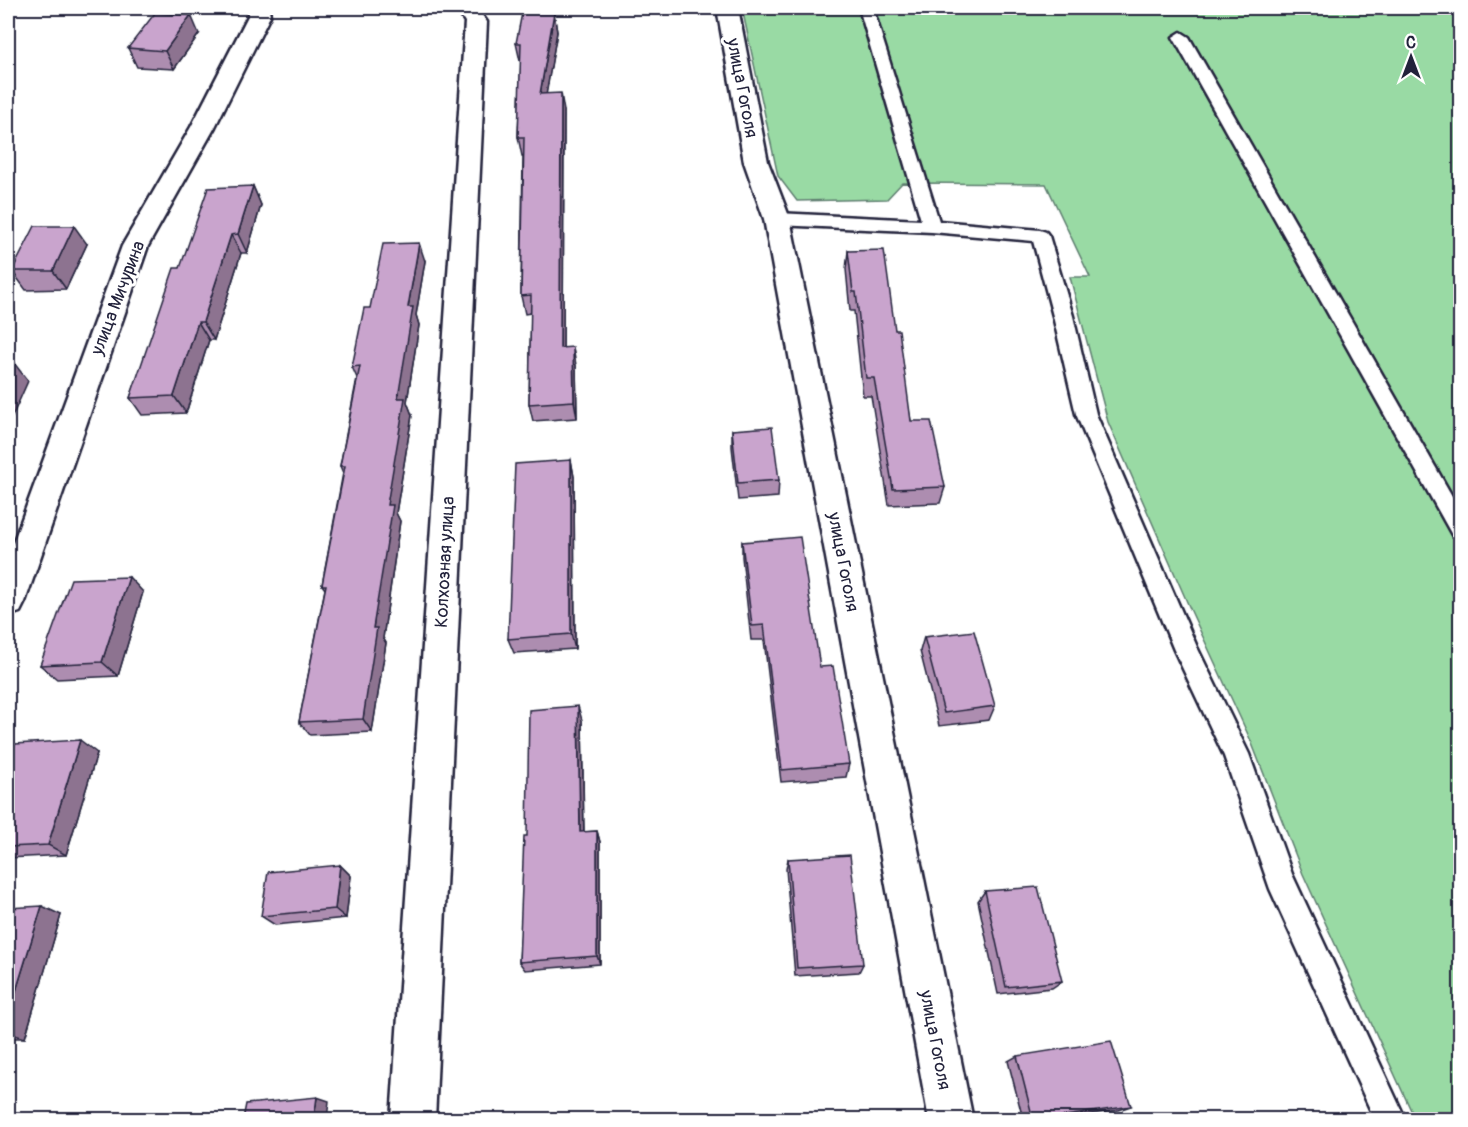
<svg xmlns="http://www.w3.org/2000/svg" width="1468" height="1127" font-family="Pangolin,sans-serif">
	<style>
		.green { fill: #99daa4; stroke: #5e7e70; stroke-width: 1.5 }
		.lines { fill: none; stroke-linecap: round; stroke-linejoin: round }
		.lane-casing { stroke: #22223b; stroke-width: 5 }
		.street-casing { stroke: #22223b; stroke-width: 5 }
		.lane { fill: #fff; fill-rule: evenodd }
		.street { fill: #fff; fill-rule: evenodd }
		.wall { fill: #ad8db0; stroke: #22223b; stroke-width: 1.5 }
		.shaded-wall { fill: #8d7390; stroke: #22223b; stroke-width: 1.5 }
		.building { fill: #c9a4cd; stroke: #22223b; stroke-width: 1.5 }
		.labels { text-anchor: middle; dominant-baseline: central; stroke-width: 6; stroke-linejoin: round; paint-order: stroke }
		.street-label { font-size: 18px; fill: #22223b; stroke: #fff }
	</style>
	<rect width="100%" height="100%" fill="#fff"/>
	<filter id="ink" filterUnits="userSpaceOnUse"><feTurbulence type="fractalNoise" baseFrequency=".0167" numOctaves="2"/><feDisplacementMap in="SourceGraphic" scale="12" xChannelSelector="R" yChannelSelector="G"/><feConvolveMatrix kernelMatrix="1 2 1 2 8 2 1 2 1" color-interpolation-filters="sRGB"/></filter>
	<g filter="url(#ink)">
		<path class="green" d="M742,8H1460V1119H1415L1303,874L1251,741L1191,611L1108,422L1070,277H1090L1046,184L902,183L887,199L797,201L778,176Z"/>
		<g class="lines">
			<g class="lane-casing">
				<g id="lane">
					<path d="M859,8H873L939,221L1040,230L1046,232L1049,236L1073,316L1096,414L1197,647L1249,754L1292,874L1406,1120H1375L1270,889L1224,756L1174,650L1076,414L1053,316L1033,241L932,232L777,225L771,223L768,219L771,215L777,213L921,220Z"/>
					<path d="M1181,32L1189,37L1460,510V538L1452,535L1173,37Z"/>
				</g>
			</g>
			<g class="street-casing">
				<g id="street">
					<path d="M248,8H269L270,16L215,127L148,246L25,602L20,612L8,616V557L122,246L191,127L248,16Z"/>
					<path d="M456,8H477L487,22L435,1120H391L465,22Z"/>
					<path d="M717,8H738L768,162L790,219L973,1120H929L764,219L744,162Z"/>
				</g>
			</g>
			<use href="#lane" class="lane"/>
			<use href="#street" class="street"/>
		</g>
		<g class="wall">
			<path d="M554,13L557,32L546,93L564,111L563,348L576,365L577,418L533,421L529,404L531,313L525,314L521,296L523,156H522L518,137L521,61H520L516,43Z"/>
			<path d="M199,34L174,69L137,67L128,48Z"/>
			<path d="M253,186L261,205L247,253H241L214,340H209L186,413L142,415L130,398L180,268Z"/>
			<path d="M87,244L66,289L26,290L12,271Z"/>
			<path d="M848,251L895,330L911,421L945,487L940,503L889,505L871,396H863L854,311H850L846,269Z"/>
			<path d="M425,261L416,315L419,325L407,402L412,415L396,513L400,521L383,638L386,643L372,732L310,735L299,722L325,589L322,585L343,473L340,466L357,378L352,367L370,308Z"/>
			<path d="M732,430L779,480L778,497L738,500L732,447Z"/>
			<path d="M571,460L574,477L575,649L514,653L508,639Z"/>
			<path d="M742,542L820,667L849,764L846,777L781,782L764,640H751L742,557Z"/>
			<path d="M143,592L118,676L57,679L40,665Z"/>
			<path d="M924,637L995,706L989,720L939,726L920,651Z"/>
			<path d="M582,720L584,832L597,831L600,842V964L525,970L519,962L527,836Z"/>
			<path d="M97,753L66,855L8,858V766Z"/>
			<path d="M788,859L863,964L859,972L795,976L786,869Z"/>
			<path d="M340,865L351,876L346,918L275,925L261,916Z"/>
			<path d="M985,891L1062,981L1052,988L998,994L978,901Z"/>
			<path d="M8,908L61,915L25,1038H8Z"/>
			<path d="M1017,1056L1131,1106L1119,1110L1058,1119H1023L1008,1061Z"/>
		</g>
		<g class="shaded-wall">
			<path d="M554,13L557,32L543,113L540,94Z"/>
			<path d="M191,15L199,34L174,69L165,51Z"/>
			<path d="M561,93L564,111L563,366L560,348Z"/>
			<path d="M253,186L261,205L247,253L238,234Z"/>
			<path d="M74,226L87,244L66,289L53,271Z"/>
			<path d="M231,235L241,253L214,340L203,322Z"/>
			<path d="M419,243L425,261L416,315L419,325L407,402L412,415L396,513L400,521L383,638L386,643L372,732L363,719L387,505L398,398L408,307Z"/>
			<path d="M198,322L209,340L186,413L174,396Z"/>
			<path d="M573,347L576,365L577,418L574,401Z"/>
			<path d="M14,363L28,381L8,426V376Z"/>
			<path d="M571,460L574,477L575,649L571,634Z"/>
			<path d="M129,577L143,592L118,676L102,662Z"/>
			<path d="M578,706L582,720L584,843L580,832Z"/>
			<path d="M80,740L97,753L66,855L48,845Z"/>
			<path d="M597,831L600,842V964L597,956Z"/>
			<path d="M340,865L351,876L346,918L335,909Z"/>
			<path d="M42,906L61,915L25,1038L8,1033V1017Z"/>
			<path d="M317,1097L329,1101L327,1119H314Z"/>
		</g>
		<g class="building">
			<path d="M155,13L191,15L165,51L128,48Z"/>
			<path d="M522,13H554L540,94L561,93L560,348L573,347L574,401L529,404L531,295L521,296L524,137H518L521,43H516Z"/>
			<path d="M253,186L238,234L231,235L203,322H198L174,396L130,398L174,268H180L208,188Z"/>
			<path d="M35,226H74L53,271H12Z"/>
			<path d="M419,243L408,307H413L398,398H405L387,505H393L373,628H377L363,719L299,722L326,585H322L345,466H340L360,366L352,367L364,308H370L383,244Z"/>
			<path d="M884,250L895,330H899L911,421H931L945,487L893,489L874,378H866L856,292H853L848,251Z"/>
			<path d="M8,363H14L8,376Z"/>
			<path d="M772,427L779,480L738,483L732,430Z"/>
			<path d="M571,460V634L508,639L515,464Z"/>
			<path d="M800,537L820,667L833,666L849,764L782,770L764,625L752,626L742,542Z"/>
			<path d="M129,577L102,662L40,665L71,579Z"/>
			<path d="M974,631L995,706L944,713L924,637Z"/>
			<path d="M578,706L580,832L597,831V956L519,962L524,836H527L529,710Z"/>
			<path d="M80,740L48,845L8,847V766L15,744Z"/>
			<path d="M850,855L863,964L797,968L788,859Z"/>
			<path d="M340,865L335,909L261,916L268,872Z"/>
			<path d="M1038,887L1062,981L1006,987L985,891Z"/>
			<path d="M42,906L8,1017V908Z"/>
			<path d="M1111,1041L1131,1106L1045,1119H1033L1017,1056Z"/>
			<path d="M317,1097L314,1119H243L246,1104Z"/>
		</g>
	</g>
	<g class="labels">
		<g class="street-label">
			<text transform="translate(742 88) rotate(79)">улица Гоголя</text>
			<text transform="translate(118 298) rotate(-69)">улица Мичурина</text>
			<text transform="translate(445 562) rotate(-87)">Колхозная улица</text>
			<text transform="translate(843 562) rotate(79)">улица Гоголя</text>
			<text transform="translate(935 1040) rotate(79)">улица Гоголя</text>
		</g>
	</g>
	<rect width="1468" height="1127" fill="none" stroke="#fff" stroke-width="30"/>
	<rect x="15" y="15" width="1438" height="1097" fill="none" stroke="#22223b" stroke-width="2" filter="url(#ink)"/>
	<g transform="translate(1411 57)" stroke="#ffffff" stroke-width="4.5" paint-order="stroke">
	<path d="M0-4.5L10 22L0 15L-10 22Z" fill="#22223b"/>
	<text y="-9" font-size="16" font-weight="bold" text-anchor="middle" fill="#22223b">С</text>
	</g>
</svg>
